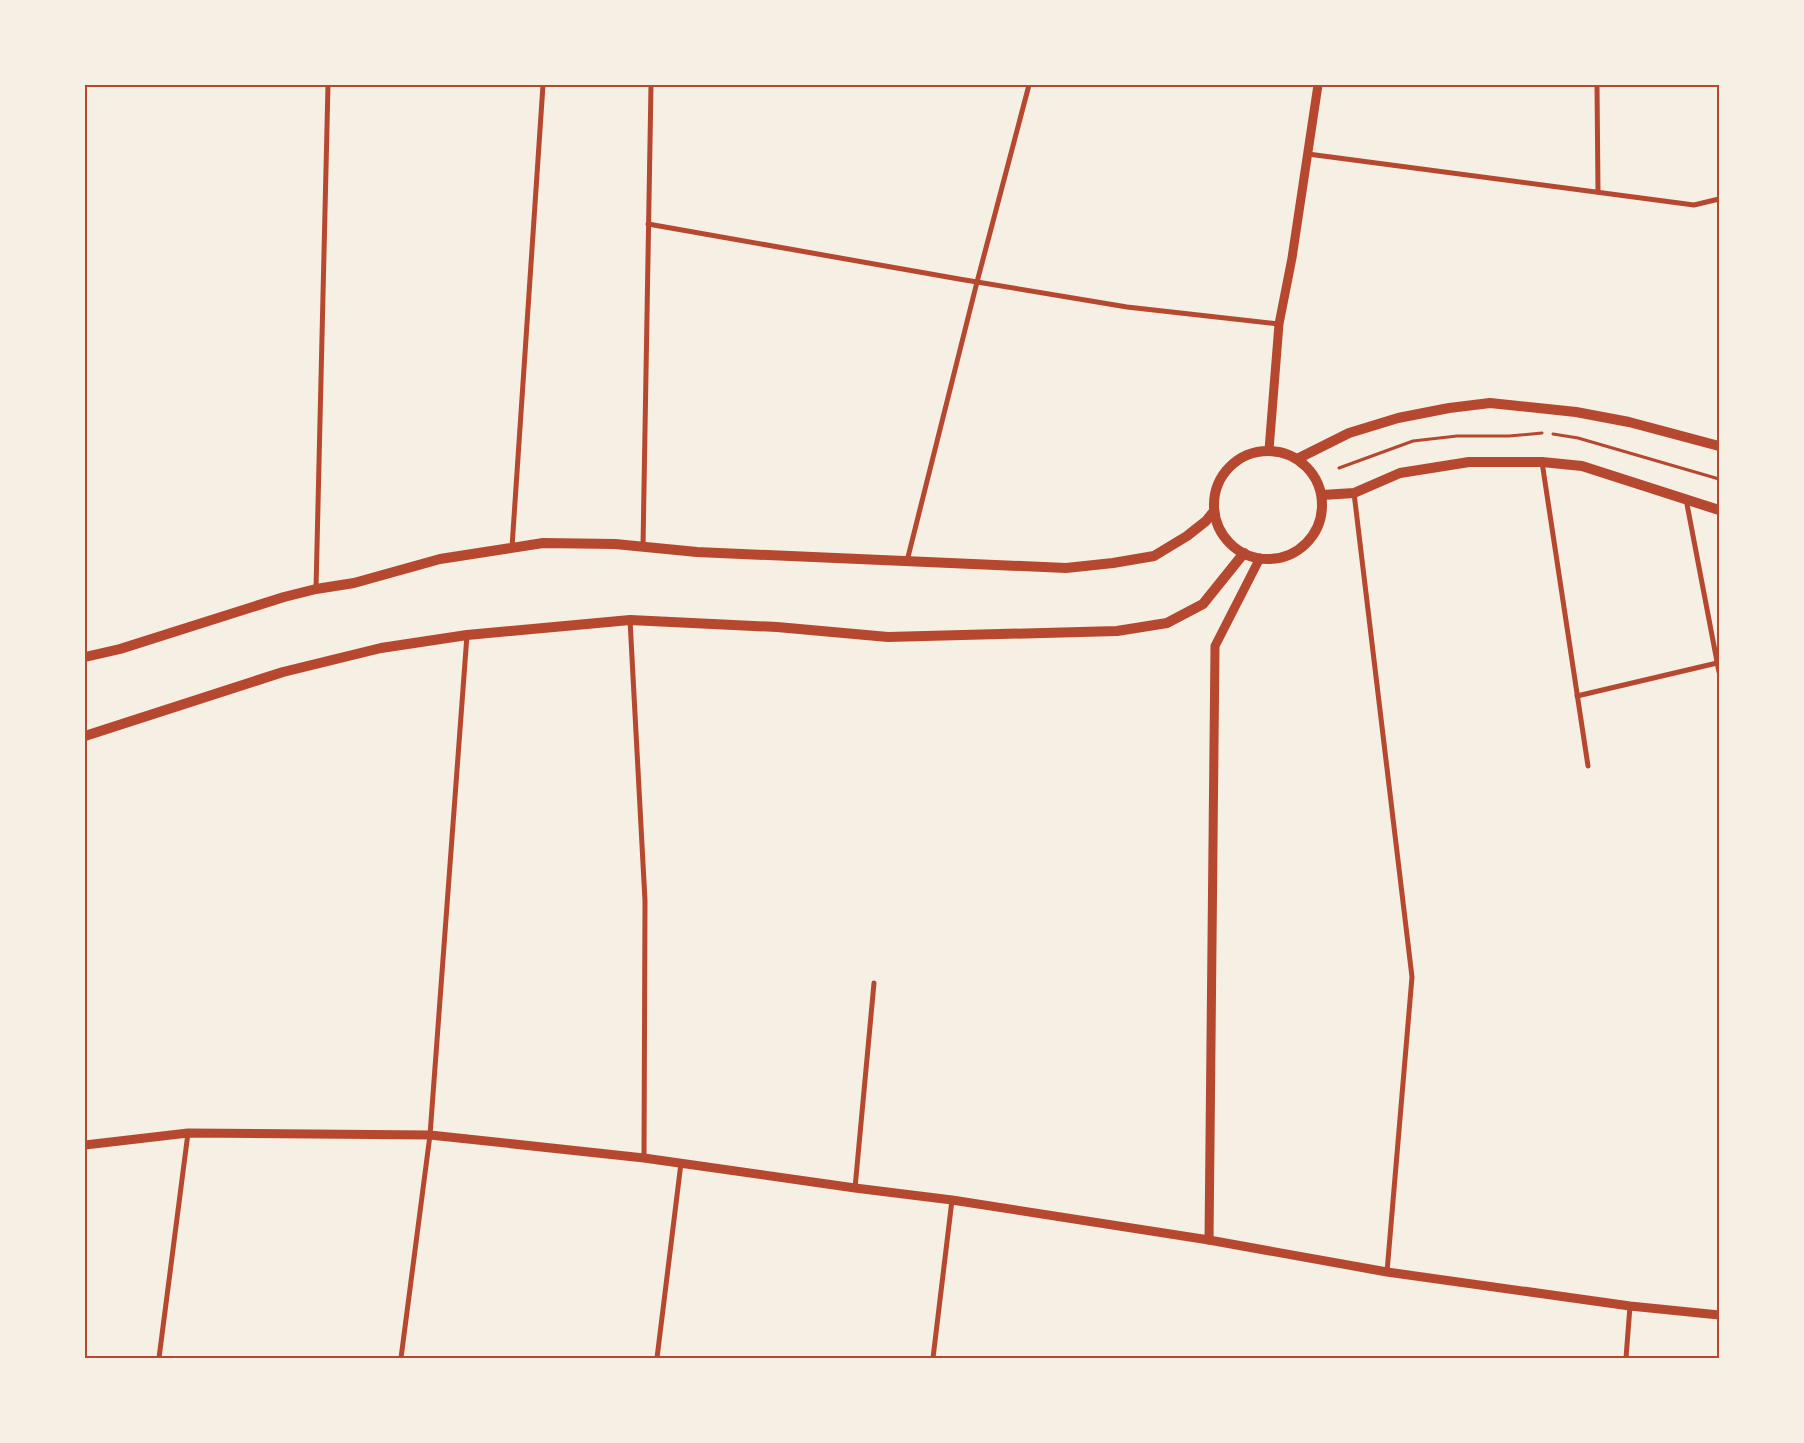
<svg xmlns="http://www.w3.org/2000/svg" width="1804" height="1443" font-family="'Archivo Narrow',sans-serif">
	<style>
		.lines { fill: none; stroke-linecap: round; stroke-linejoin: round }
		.path { stroke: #b5482f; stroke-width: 3 }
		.minor { stroke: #b5482f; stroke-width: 5 }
		.tertiary { stroke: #b5482f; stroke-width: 9 }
		.secondary { stroke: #b5482f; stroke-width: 10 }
		.neatline { fill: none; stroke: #b5482f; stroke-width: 2 }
	</style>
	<rect width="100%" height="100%" fill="#f6efe4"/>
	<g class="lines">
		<g class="path">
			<path d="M1553,434L1578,438L1719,479"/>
			<path d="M1339,468L1413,441L1457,436H1509L1542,433"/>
		</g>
		<g class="minor">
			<path d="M1597,85L1598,192"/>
			<path d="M1308,154L1694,205L1719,199"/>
			<path d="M648,224L959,279L1127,307L1279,324"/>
			<path d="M1542,462L1588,766"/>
			<path d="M1354,493L1412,977L1387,1272"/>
			<path d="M1686,499L1719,672"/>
			<path d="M643,546L651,85"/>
			<path d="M512,547L543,85"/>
			<path d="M907,561L977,282L1029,85"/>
			<path d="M316,589L328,85"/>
			<path d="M630,620L645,901L644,1158"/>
			<path d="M1577,696L1717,663"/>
			<path d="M855,1188L874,983"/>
			<path d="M159,1358L188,1133"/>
			<path d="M401,1358L430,1135L467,635"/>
			<path d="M657,1358L681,1163"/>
			<path d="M933,1358L952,1200"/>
			<path d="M1626,1358L1630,1306"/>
		</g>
		<g class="tertiary">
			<path d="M1269,450L1279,324L1292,258L1318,85"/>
			<path d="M85,1145L188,1133L430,1135L644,1158L855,1188L952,1200L1209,1240L1387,1272L1630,1306L1719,1315"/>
			<path d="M1209,1240L1215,646L1260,558"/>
		</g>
		<g class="secondary">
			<circle cx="1268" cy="505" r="54"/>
			<path d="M1297,459L1349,433L1398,418L1449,408L1490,403L1576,412L1629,422L1719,446"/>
			<path d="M1322,495L1354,493L1400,473L1469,462H1542L1582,466L1719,510"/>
			<path d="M85,657L120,649L284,597L316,589L354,583L440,559L543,543L615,544L697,552L1066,568L1113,563L1154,556L1187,536L1206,521L1214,511"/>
			<path d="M85,736L283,672L381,648L467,635L630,620L777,627L888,637L1117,631L1167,623L1203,604L1244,553"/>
		</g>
	</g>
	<rect width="1804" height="1443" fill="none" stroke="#f6efe4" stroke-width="172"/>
	<rect x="86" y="86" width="1632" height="1271" class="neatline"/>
</svg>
